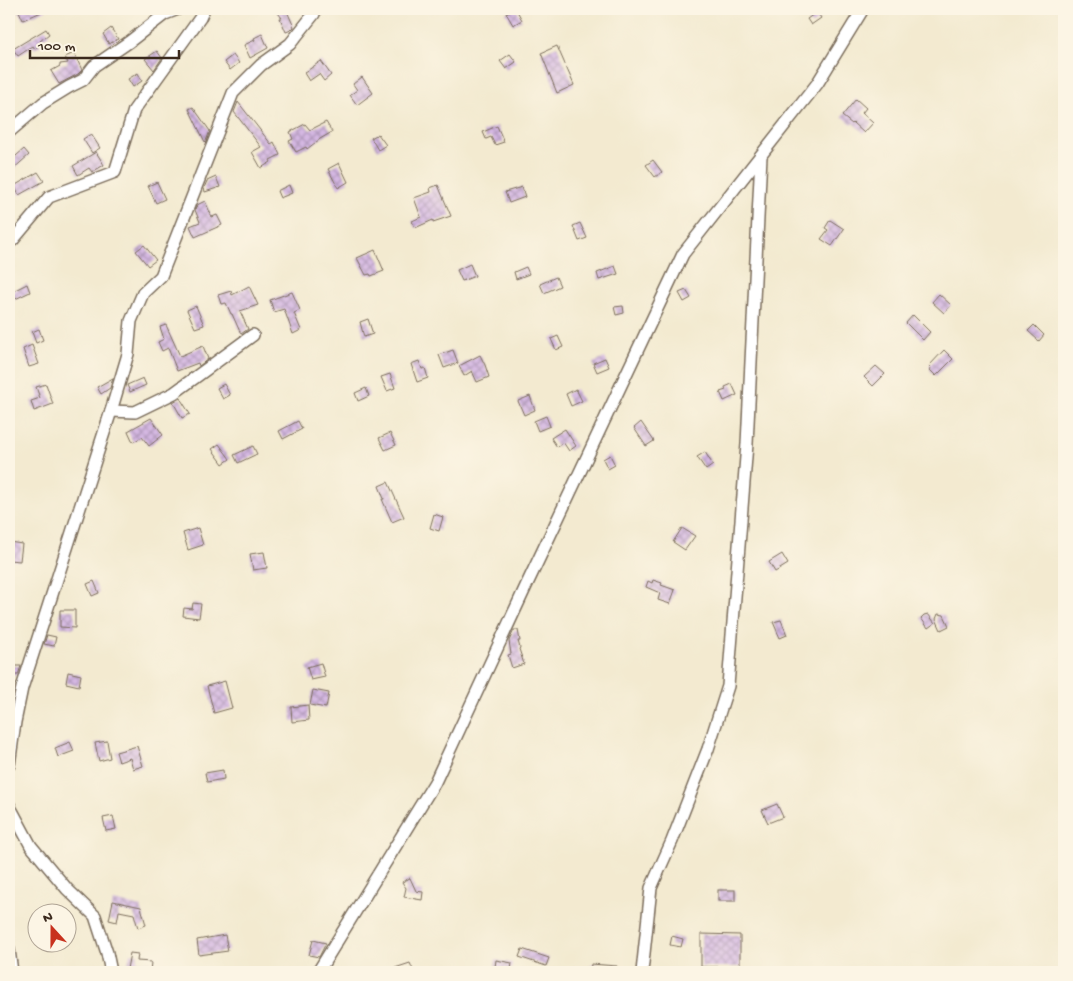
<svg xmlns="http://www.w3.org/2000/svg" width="1073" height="981" font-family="'Gochi Hand',sans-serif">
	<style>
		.building { fill: url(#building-cross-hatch) }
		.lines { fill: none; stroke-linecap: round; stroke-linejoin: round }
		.minor-casing { stroke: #7b6d5c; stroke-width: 14 }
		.minor { stroke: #fff; stroke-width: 11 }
	</style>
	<defs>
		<pattern id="building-cross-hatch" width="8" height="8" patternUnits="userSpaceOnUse" patternTransform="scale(1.25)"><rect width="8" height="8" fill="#d4b7e2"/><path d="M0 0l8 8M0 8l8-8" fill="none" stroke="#ad95b7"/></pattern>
	</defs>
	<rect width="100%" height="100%" fill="#fcf5e5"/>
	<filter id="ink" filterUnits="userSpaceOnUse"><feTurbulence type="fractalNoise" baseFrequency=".02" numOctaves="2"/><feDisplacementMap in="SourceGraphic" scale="10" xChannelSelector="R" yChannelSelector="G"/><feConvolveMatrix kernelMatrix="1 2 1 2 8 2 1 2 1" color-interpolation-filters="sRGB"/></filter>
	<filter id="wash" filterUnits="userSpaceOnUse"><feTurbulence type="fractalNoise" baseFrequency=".0096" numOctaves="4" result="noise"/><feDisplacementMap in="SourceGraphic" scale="20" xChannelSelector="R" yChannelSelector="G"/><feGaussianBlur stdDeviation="1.12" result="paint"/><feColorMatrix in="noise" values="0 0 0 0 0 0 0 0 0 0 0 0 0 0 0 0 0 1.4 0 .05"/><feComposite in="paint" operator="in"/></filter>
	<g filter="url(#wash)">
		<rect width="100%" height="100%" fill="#f3ead0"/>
		<g id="blocks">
			<g class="building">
				<path d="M18,9H48L23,20Z"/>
				<path d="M275,9H286L294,27L291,30L286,32L280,18H282Z"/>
				<path d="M513,9H516L522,20L513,25L506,13Z"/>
				<path d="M817,12L821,18L811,25L807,19Z"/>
				<path d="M111,28L118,39L109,44L103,34Z"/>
				<path d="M46,29L49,34L40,41L42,44L35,49L33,46L18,56L13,49Z"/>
				<path d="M262,34L268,48L250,58L244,45L255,40L254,38Z"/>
				<path d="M557,46L574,85L557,93L541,53Z"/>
				<path d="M157,51L162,58L154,70L145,59Z"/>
				<path d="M74,53L82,70L78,74L59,84L51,71L60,66V64L68,63L65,57Z"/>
				<path d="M510,54L516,62L506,69L500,61Z"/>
				<path d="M233,55L239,63L230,70L224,62Z"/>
				<path d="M321,61L331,75L324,81L319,74L309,81L304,73Z"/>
				<path d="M138,73L142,81L133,87L128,79Z"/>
				<path d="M362,77L373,93L357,105L350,95L357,90L353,84Z"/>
				<path d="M856,99L866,108L862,113L873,123L864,133L853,123L852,124L842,116Z"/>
				<path d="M238,102L271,144L274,142L280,155L270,160L271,162L261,168L252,152L261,147L234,112Z"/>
				<path d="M193,107L210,131L206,141L205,142L189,109Z"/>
				<path d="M326,122L332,132L320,139L307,149L306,147L296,152L289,141L293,139L290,132L305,124L310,130Z"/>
				<path d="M497,126L504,142L495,145L491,137L486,139L483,132Z"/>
				<path d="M91,134L100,148L92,153L83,139Z"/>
				<path d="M378,134L386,145L378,150L371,138Z"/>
				<path d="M24,149L29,155L12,170L9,164V162Z"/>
				<path d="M96,152L104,165L92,172L89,168L78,175L73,166Z"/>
				<path d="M653,160L662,172L655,177L646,165Z"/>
				<path d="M339,163L348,182L338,188L328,169Z"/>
				<path d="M38,172L44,181L19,195L14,186Z"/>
				<path d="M216,177L220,187L205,192L204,188L207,181Z"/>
				<path d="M157,182L165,199L156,203L148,186Z"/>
				<path d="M289,185L292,193L280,198L277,191Z"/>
				<path d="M438,185L451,216L433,222V220L415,228L412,221L421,217L414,198L431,192L430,188Z"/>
				<path d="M522,187L525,197L509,203L505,192Z"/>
				<path d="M205,201L212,217L217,215L222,225L195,237L190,226L200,222L195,210L197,205Z"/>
				<path d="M830,220L844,229L832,246L821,239L828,230L825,228Z"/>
				<path d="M580,223L587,238L579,241L573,226Z"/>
				<path d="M144,245L156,260L148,266L136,251Z"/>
				<path d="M375,250L384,271L371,276L370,274L366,275L357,258Z"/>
				<path d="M470,264L475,276L462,281L457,270Z"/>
				<path d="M615,266L618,274L599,280L597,273Z"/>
				<path d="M526,267L529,274L516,279L514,272Z"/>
				<path d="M556,277L560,286L544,293L540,284Z"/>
				<path d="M27,284L30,292L9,302V293Z"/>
				<path d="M249,286L258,305L240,311L248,329L241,334L232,314H231L226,303L221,304L218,295L231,291L232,295Z"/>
				<path d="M686,290L691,298L684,302L679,293Z"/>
				<path d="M292,292L300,310L294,313L301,330L293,334L284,309L274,312L270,300Z"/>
				<path d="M939,294L951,305L944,313L932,302Z"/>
				<path d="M196,306L204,325L195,328L187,310Z"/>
				<path d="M623,306L624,313L616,315L614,307Z"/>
				<path d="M913,315L930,332L923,340L906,323Z"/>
				<path d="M368,319L373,334L364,337L360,322Z"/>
				<path d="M166,325L180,356L203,346L208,359L199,366L198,363L177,371L168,348L162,351L158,342L164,339L160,327Z"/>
				<path d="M1034,325L1044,335L1039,341L1028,331Z"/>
				<path d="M39,329L43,340L36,343L32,332Z"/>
				<path d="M558,336L563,347L556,350L551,339Z"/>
				<path d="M32,345L39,364L29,367L23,349Z"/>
				<path d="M453,350L458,363L444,368L439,355Z"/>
				<path d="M944,350L953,359L936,376L930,370L931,368L929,366Z"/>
				<path d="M480,355L485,365L489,377L477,382L472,371L464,376L459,366Z"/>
				<path d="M605,358L609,367L597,372L593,363Z"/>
				<path d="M419,361L422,369L425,368L428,378L417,382L411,364Z"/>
				<path d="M876,366L885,374L873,386L864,377Z"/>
				<path d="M390,374L395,388L387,391L381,377Z"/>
				<path d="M113,378L110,388L101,394L97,387Z"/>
				<path d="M143,378L146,385L130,392L127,385Z"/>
				<path d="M46,384L53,404L34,411L31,401L40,398L36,387Z"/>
				<path d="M224,384L230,395L223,399L217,388Z"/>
				<path d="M732,384L737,395L724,401L720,392L726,390L725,387Z"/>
				<path d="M366,388L369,396L358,401L355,393Z"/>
				<path d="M576,389L582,401L571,406L566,394Z"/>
				<path d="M530,396L535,410L524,415L518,401Z"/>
				<path d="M180,398L190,414L182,418L173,402Z"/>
				<path d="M546,416L550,426L538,431L534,421Z"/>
				<path d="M151,418L163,435L149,446L142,437L133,442L128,431Z"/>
				<path d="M298,421L302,429L283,439L279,431Z"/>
				<path d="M641,422L654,441L646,446L634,428Z"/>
				<path d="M565,429L576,446L569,451L563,442L557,447L551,438Z"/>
				<path d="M390,433L396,445L385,450L379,438Z"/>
				<path d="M219,444L230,459L223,464L212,449Z"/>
				<path d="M253,446L257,454L238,463L234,455Z"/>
				<path d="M705,452L713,465L706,470L697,457Z"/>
				<path d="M610,455L615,465L608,469L603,459Z"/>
				<path d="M388,482L404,517L392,522L382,499H384L379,486Z"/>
				<path d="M434,514L443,517L439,531L430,528Z"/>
				<path d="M198,528L203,545L188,550L183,533Z"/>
				<path d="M682,528L695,536L685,550L673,542Z"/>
				<path d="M9,542L22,544L20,561L9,560Z"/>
				<path d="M264,552L267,568L253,570L250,554Z"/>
				<path d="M782,554L788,564L775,572L769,562Z"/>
				<path d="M653,580L662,583L661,585L675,590L670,604L658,600L660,593L646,587L648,581L652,583Z"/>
				<path d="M94,581L99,593L92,596L87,584Z"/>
				<path d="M193,603L201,604L199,618L183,616L184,608L192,609Z"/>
				<path d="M60,610H75V628L60,627Z"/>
				<path d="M928,614L935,623L928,628L921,618L924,615Z"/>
				<path d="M938,614L944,615L949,626L941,630L936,619Z"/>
				<path d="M781,620L787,635L780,638L773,622Z"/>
				<path d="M514,630H518L520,641H518L520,648L519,649L524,664L512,668L508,655L511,654L509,641Z"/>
				<path d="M47,635L56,637L54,646L44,644Z"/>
				<path d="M321,663L325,677L311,680L307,667Z"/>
				<path d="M10,666H21L18,675H10Z"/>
				<path d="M68,672L81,675L79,686L66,683Z"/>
				<path d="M225,681L232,708L214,713L207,686Z"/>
				<path d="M313,690L329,693L326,708L310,705Z"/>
				<path d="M308,705L309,720L292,722L291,707Z"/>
				<path d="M107,741L110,758L99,761L95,743Z"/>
				<path d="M70,742L74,751L58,757L55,748Z"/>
				<path d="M137,746L143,766L133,769L130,758L119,762L116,752Z"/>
				<path d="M223,770L224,779L207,782L205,773Z"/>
				<path d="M777,804L783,817L768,823L762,810Z"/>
				<path d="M113,816L116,829L106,831L103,818Z"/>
				<path d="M410,878L416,891L423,892L422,900L404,897L406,888L402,882Z"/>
				<rect x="718" y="890" width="17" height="11"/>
				<path d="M113,901L141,907L146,925L138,928L134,914L119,911L117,922L109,920Z"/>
				<path d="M701,934L740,935V967H701Z"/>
				<path d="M225,935L228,951L199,955L197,940Z"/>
				<path d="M672,936L683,939L681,947L670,945Z"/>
				<path d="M313,940L326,943L319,957L309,955Z"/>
				<path d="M522,949L549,958L546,966L519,957Z"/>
				<path d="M130,953L138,954L137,961L151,962L150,972L127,969Z"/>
				<path d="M496,960L512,963L511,970L495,967Z"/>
				<path d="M410,963L414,972H387L386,971Z"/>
				<path d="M591,964L617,966V972H590Z"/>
			</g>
		</g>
	</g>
	<g filter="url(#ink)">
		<use href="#blocks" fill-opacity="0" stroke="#7b6d5c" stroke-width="1"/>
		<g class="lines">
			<g class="minor-casing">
				<g id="minor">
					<path d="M9,132L43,103L69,87L83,80L94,66L129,42L165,14L178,9"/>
					<path d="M9,243L13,240L49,197L115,172L134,110L200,18L204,9"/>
					<path d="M111,411L135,412L174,393L253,335"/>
					<path d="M9,765L15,722L22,688L111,411L128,354L131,321L143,293L161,276L233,93L261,65L290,44L314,14V9"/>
					<path d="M9,805L31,846L67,889L95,916L107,953L111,972"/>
					<path d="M9,950L12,972"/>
					<path d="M318,972L435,782L527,584L683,254L817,84L863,9"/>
					<path d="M642,972L651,888L672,841L708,749L728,686L747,444L761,156"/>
				</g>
			</g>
			<use href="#minor" class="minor"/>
		</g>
	</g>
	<rect width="1073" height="981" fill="none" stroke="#fcf5e5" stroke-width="30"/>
	<g transform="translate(52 928) rotate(339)"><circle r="24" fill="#fcf5e5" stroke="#afa495"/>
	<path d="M0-4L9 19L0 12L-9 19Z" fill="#c8321e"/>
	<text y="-8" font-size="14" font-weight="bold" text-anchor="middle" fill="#3b2a1e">N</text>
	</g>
	<path d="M30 50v8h149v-8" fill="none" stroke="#3b2a1e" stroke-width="2.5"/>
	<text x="38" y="50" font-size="15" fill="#3b2a1e" stroke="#fcf5e5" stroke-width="4" paint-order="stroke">100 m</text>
</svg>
